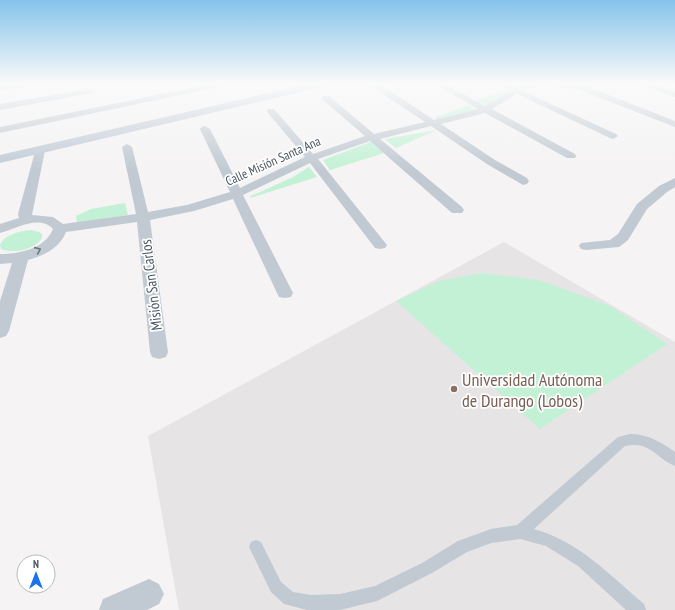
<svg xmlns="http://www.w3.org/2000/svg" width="675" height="610" font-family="'PT Sans Narrow',sans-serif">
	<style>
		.education { fill: #e6e4e5 }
		.green { fill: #c3f1d5 }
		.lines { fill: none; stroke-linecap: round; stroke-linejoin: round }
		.lane { fill: #c1cad2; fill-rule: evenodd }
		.street { fill: #c1cad2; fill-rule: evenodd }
		.secondary { fill: #c1cbd6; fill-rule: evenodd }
		.oneway { stroke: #6e7983 }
		.education-dot { fill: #8d6e63; stroke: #fff; stroke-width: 1.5 }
		.labels { text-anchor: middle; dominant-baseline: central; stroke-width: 3.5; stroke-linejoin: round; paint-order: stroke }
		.far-street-label { font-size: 13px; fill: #4a5661; stroke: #fff }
		.street-label { font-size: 15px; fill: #4a5661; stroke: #fff }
		.near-education-label { font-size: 18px; fill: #785e54; stroke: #fff; text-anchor: start }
	</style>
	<rect width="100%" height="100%" fill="#f5f3f3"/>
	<path class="education" d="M504,242L675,342V610H179L148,436Z"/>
	<g class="green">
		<path d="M508,89L510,90L500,99L486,106L475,100Z"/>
		<path d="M469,105L478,111L438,120L434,118Z"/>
		<path d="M437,130L396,148L385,139Z"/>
		<path d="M371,142L384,153L330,170L323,160Z"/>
		<path d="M309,167L317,177L250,198L251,196L293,177Z"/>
		<path d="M125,203L128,215L77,223L76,216L91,209Z"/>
		<path d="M31,230L39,232L42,234V238C34,250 14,254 1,249L0,245C5,234 20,231 31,230Z"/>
		<path d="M482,273L539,280L610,306L667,344L540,429L396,301L439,281Z"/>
	</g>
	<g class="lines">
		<path class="lane" d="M630,434C648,434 661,442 675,452V466C655,458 651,441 625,446L534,529C578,541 610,575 644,604L646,610H626L578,566L546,546L520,539L491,543L467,552L432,573L377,601L340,610H307L284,604L271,592L249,547L251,542L256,540L261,542L281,582L293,592L311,595L340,594L375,586L422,563L458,541L491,529L517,525L618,437Z"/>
		<g class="street">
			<path d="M14,84H32L28,86L0,91V87Z"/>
			<path d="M211,84H227L223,86L0,133V127Z"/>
			<path d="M375,84H380L434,120L478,109L435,84H445L485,106L511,91L498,84H509L517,88L527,84H541L523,91L616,134L618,136L613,139L610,138L517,94L492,109L575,154L576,156L575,158H567L485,113L441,124L495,160L527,178L529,181L527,184L523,185L487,164L431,126L380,139L462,207L464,210L462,213H452L370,141L318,159L387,245L385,248L380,249L375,248L310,163L243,195L293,293L291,297L285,298L279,297L277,293L233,199L194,211L150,220L168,352L166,357L159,359L152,357L150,352L137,222L66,232C60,248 43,256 28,260L9,331L6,336L0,338V301L12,263L0,264V254C19,254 45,249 53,229C39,214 16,229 0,233V224L19,218L18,214L36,148L40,147L45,150L32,215L53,217L63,224L136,214L122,147L127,144L132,147L148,212L187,205L230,192L200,129L202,127L205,126L210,129L240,188L305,157L268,113L267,111L268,109H274L313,154L365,136L323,100L322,98L323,96H329L374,134L425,122L374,88L373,86Z"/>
			<path d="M549,84H590L586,86L675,121V127L577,89L553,86Z"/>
			<path d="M637,84H649L675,92V97Z"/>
			<path d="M89,89L93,91L92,93L0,110V104Z"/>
			<path d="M675,178V187L667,192L647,209L628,240L619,247L586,250L581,249L579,246L581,243L610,240L618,234L637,204L659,186Z"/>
			<path d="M149,579L159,584L164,594L159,604L147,610H99L103,599Z"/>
		</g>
		<path class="secondary" d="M308,84H327L322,87L0,163V155Z"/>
	</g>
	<defs><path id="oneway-chevron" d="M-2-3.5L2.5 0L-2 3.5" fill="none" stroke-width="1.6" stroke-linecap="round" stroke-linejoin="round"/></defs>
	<use class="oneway" href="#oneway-chevron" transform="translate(38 250) rotate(-24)"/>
	<linearGradient id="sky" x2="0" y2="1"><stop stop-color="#85c3ea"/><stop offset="0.49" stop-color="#fafafa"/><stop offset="1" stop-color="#fafafa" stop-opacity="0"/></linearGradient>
	<rect width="675" height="170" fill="url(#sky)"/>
	<circle class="education-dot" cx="454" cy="389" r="4"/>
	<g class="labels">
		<g class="far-street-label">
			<text transform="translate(273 161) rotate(-24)">Calle Misión Santa Ana</text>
		</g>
		<g class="street-label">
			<text transform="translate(151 285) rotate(-97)">Misión San Carlos</text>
		</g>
		<g class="near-education-label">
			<text x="462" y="379">Universidad Autónoma<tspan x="462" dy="21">de Durango (Lobos)</tspan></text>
		</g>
	</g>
	<g transform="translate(36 574)"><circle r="19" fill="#ffffff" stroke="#b7bbc0"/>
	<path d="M0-3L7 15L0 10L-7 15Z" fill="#1a73e8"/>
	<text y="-6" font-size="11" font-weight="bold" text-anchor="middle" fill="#4a5661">N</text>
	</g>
</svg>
